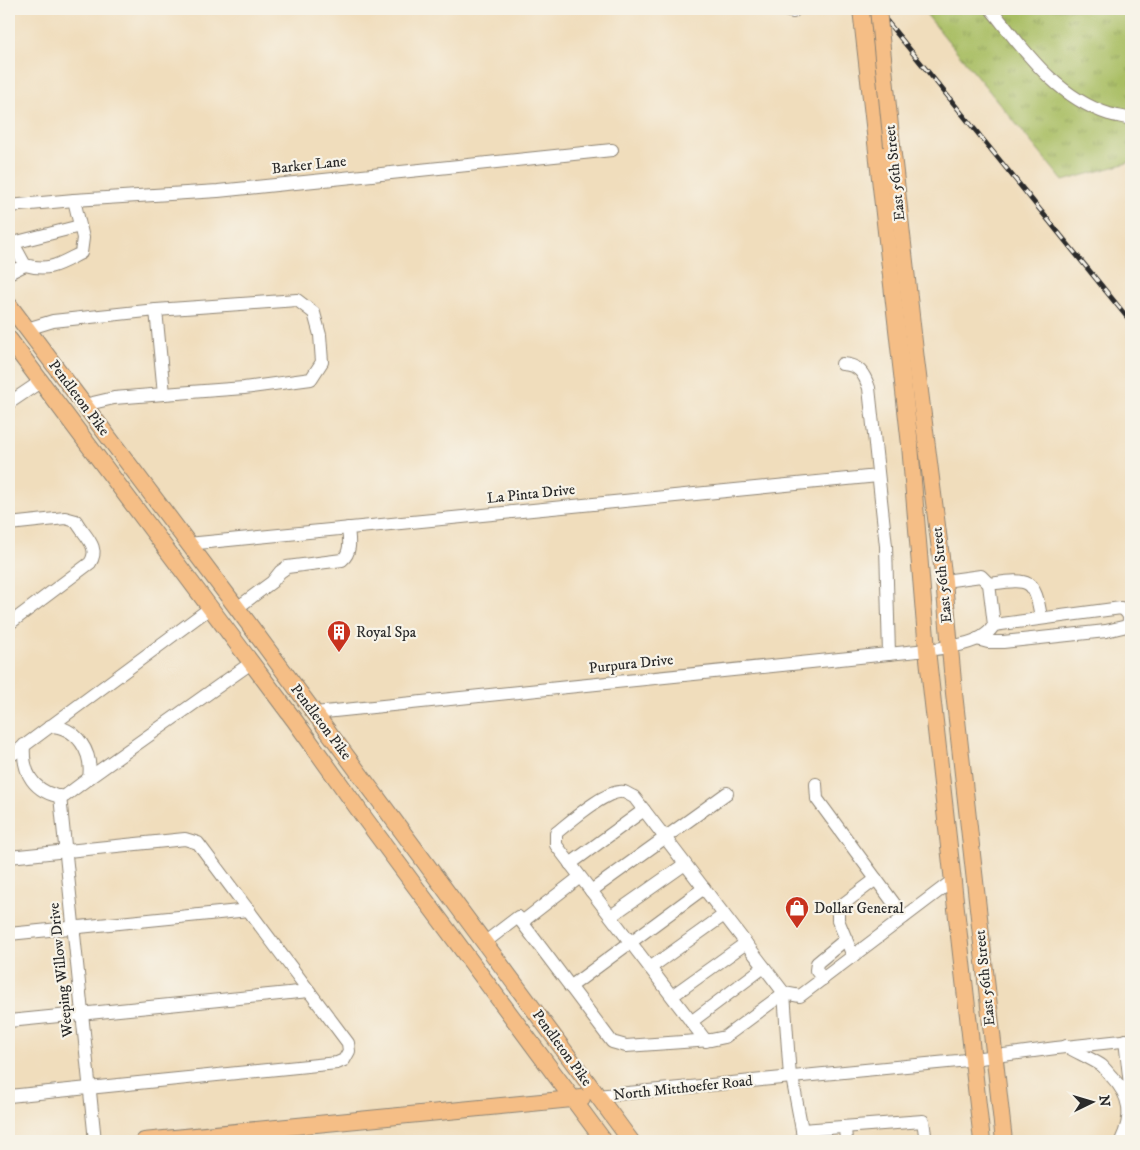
<svg xmlns="http://www.w3.org/2000/svg" width="1140" height="1150" font-family="'IM FELL DW Pica',serif">
	<style>
		.grass { fill: url(#grass-tufts); stroke: #6a7447 }
		.lines { fill: none; stroke-linecap: round; stroke-linejoin: round }
		.minor-tunnel { stroke: #c9b99f; stroke-width: 12; stroke-dasharray: 12 6; stroke-linecap: butt }
		.minor-casing { stroke: #8e8474; stroke-width: 14 }
		.major-casing { stroke: #8e8474; stroke-width: 18 }
		.minor { stroke: #fff; stroke-width: 12 }
		.major { stroke: #f5be86; stroke-width: 16 }
		.rail-casing { stroke: #2b2b2b; stroke-width: 5 }
		.rail { stroke: #f7f3e8; stroke-width: 3; stroke-dasharray: 9; stroke-linecap: butt }
		.major-bridge-casing { stroke: #8e8474; stroke-width: 18; stroke-linecap: butt }
		.major-bridge { stroke: #f5be86; stroke-width: 16 }
		.labels { text-anchor: middle; dominant-baseline: central; stroke-width: 4.5; stroke-linejoin: round; paint-order: stroke }
		.street-label { font-size: 15px; fill: #2b2b2b; stroke: #f7f3e8 }
		.poi-label { font-size: 15px; fill: #2b2b2b; stroke: #f7f3e8; text-anchor: start }
	</style>
	<defs>
		<pattern id="grass-tufts" width="24" height="20" patternUnits="userSpaceOnUse" patternTransform="scale(1.25)"><rect width="24" height="20" fill="#a9be63"/><path d="M3 7l-1-3M5 7V3M7 7l1-3M15 17l-1-3M17 17v-4M19 17l1-3" fill="none" stroke="#8a9b52"/></pattern>
	</defs>
	<rect width="100%" height="100%" fill="#f7f3e8"/>
	<filter id="ink" filterUnits="userSpaceOnUse"><feTurbulence type="fractalNoise" baseFrequency=".02" numOctaves="2"/><feDisplacementMap in="SourceGraphic" scale="10" xChannelSelector="R" yChannelSelector="G"/><feConvolveMatrix kernelMatrix="1 2 1 2 8 2 1 2 1" color-interpolation-filters="sRGB"/></filter>
	<filter id="wash" filterUnits="userSpaceOnUse"><feTurbulence type="fractalNoise" baseFrequency=".0096" numOctaves="4" result="noise"/><feDisplacementMap in="SourceGraphic" scale="20" xChannelSelector="R" yChannelSelector="G"/><feGaussianBlur stdDeviation="1.12" result="paint"/><feColorMatrix in="noise" values="0 0 0 0 0 0 0 0 0 0 0 0 0 0 0 0 0 1.4 0 .05"/><feComposite in="paint" operator="in"/></filter>
	<g filter="url(#wash)">
		<rect width="100%" height="100%" fill="#f0ddbc"/>
		<path class="grass" d="M922,9H1131V162L1063,181Z"/>
	</g>
	<g filter="url(#ink)">
		<g class="lines">
			<path class="minor-tunnel" d="M820,1141L835,1139"/>
			<g class="minor-casing">
				<g id="minor">
					<path d="M782,9L793,12"/>
					<path d="M991,9C1024,50 1056,97 1109,114C1116,116 1124,117 1131,119"/>
					<path d="M74,200L83,238L81,253C59,264 50,272 25,265L13,243L80,226"/>
					<path d="M9,206L74,200L218,191L612,150"/>
					<path d="M9,273L25,265"/>
					<path d="M156,310L297,300L314,313L320,335L322,362L311,379L244,388L164,394"/>
					<path d="M27,329L53,321L156,310L164,394L114,398L84,405"/>
					<path d="M842,364C859,365 864,373 869,388L886,546L889,654"/>
					<path d="M9,403L40,382"/>
					<path d="M9,524L65,518L76,521C84,536 101,547 90,563L9,624"/>
					<path d="M188,544L878,476"/>
					<path d="M989,584C1027,579 1035,576 1041,618"/>
					<path d="M237,608L272,582L280,572L287,567L342,560C352,552 349,539 348,528"/>
					<path d="M977,639L988,642H1003L1106,631L1127,626C1131,618 1129,613 1121,608L994,625"/>
					<path d="M315,713L927,650C943,648 973,645 986,634C989,632 992,628 994,625L989,584L981,576L944,581"/>
					<path d="M24,745C22,773 34,793 63,797L65,796L89,778C93,752 77,727 50,726"/>
					<path d="M9,757L210,608"/>
					<path d="M89,778L251,663"/>
					<path d="M816,784L817,799L904,917"/>
					<path d="M60,796L95,1141"/>
					<path d="M9,857L185,839L198,843L348,1043L349,1051L344,1060L337,1063L9,1096"/>
					<path d="M570,864L644,810"/>
					<path d="M591,891L727,793"/>
					<path d="M611,916L685,864"/>
					<path d="M522,922L580,877"/>
					<path d="M9,934L249,910"/>
					<path d="M484,943L518,917L612,1042L626,1046L711,1040L725,1037L784,993L790,1077"/>
					<path d="M853,956L838,920V908L876,879"/>
					<path d="M650,968L724,915"/>
					<path d="M823,979L816,970L817,963L846,939"/>
					<path d="M570,987L704,888"/>
					<path d="M672,996L746,943"/>
					<path d="M9,1021L309,991"/>
					<path d="M691,1022L764,967"/>
					<path d="M1125,1040L1131,1094L1128,1100"/>
					<path d="M706,1041L556,845V833C570,822 606,789 624,792C627,793 631,796 634,797L784,993L800,996L952,881"/>
					<path d="M1066,1046C1078,1053 1090,1058 1101,1065C1105,1068 1108,1073 1112,1077C1131,1097 1133,1116 1121,1141"/>
					<path d="M792,1077L802,1130"/>
					<path d="M597,1096L958,1061L1056,1048L1131,1040"/>
					<path d="M845,1127L846,1141"/>
					<path d="M803,1141L802,1130L923,1121L926,1141"/>
					<path d="M815,1141H820"/>
				</g>
			</g>
			<g class="major-casing">
				<g id="major">
					<path d="M861,9L910,445L927,650L982,1141"/>
					<path d="M892,146L916,360L944,581L954,693L1004,1141"/>
					<path d="M9,305L237,608L631,1141"/>
					<path d="M9,339L295,721L366,820L604,1141"/>
					<path d="M144,1141L582,1098"/>
				</g>
			</g>
			<use href="#minor" class="minor"/>
			<use href="#major" class="major"/>
			<g class="rail-casing">
				<path id="rail" d="M877,9L1131,322"/>
			</g>
			<use href="#rail" class="rail"/>
			<g class="major-bridge-casing">
				<path id="major-bridge" d="M878,9L892,146"/>
			</g>
			<use href="#major-bridge" class="major-bridge"/>
		</g>
	</g>
	<defs>
		<g id="building-pin" transform="scale(1.25)"><path d="M0 17L-7.5 6A9.5 9.5 0 1 1 7.5 6Z" fill="#c8321e" stroke="#f7f3e8"/><path d="M-4-6H4V6H1V3H-1V6H-4ZM-2.5-4.3h1.7v1.8h-1.7ZM.8-4.3h1.7v1.8H.8ZM-2.5-1h1.7V.8h-1.7ZM.8-1h1.7V.8H.8Z" fill="#fff"/></g>
		<g id="shop-pin" transform="scale(1.25)"><path d="M0 17L-7.5 6A9.5 9.5 0 1 1 7.5 6Z" fill="#c8321e" stroke="#f7f3e8"/><path d="M-5-2.5h2.3a2.7 3.5 0 0 1 5.4 0H5L5.5 6h-11ZM-1.5-2.5h3a1.5 2.3 0 0 0-3 0Z" fill="#fff"/></g>
	</defs>
	<g fill-rule="evenodd">
		<use href="#building-pin" x="339" y="632"/>
		<use href="#shop-pin" x="797" y="908"/>
	</g>
	<g class="labels">
		<g class="street-label">
			<text transform="translate(309 165) rotate(-6)">Barker Lane</text>
			<text transform="translate(895 173) rotate(-96)">East 56th Street</text>
			<text transform="translate(79 398) rotate(53)">Pendleton Pike</text>
			<text transform="translate(531 494) rotate(-6)">La Pinta Drive</text>
			<text transform="translate(942 575) rotate(-96)">East 56th Street</text>
			<text transform="translate(631 664) rotate(-6)">Purpura Drive</text>
			<text transform="translate(321 722) rotate(53)">Pendleton Pike</text>
			<text transform="translate(61 970) rotate(-96)">Weeping Willow Drive</text>
			<text transform="translate(985 978) rotate(-96)">East 56th Street</text>
			<text transform="translate(562 1048) rotate(54)">Pendleton Pike</text>
			<text transform="translate(683 1088) rotate(-6)">North Mitthoefer Road</text>
		</g>
		<g class="poi-label">
			<text x="356" y="632">Royal Spa</text>
			<text x="814" y="908">Dollar General</text>
		</g>
	</g>
	<rect width="1140" height="1150" fill="none" stroke="#f7f3e8" stroke-width="30"/>
	<g transform="translate(1092 1102) rotate(85)" stroke="#f7f3e8" stroke-width="4" paint-order="stroke">
	<path d="M0-4L9 19L0 12L-9 19Z" fill="#2b2b2b"/>
	<text y="-8" font-size="14" font-weight="bold" text-anchor="middle" fill="#2b2b2b">N</text>
	</g>
</svg>
